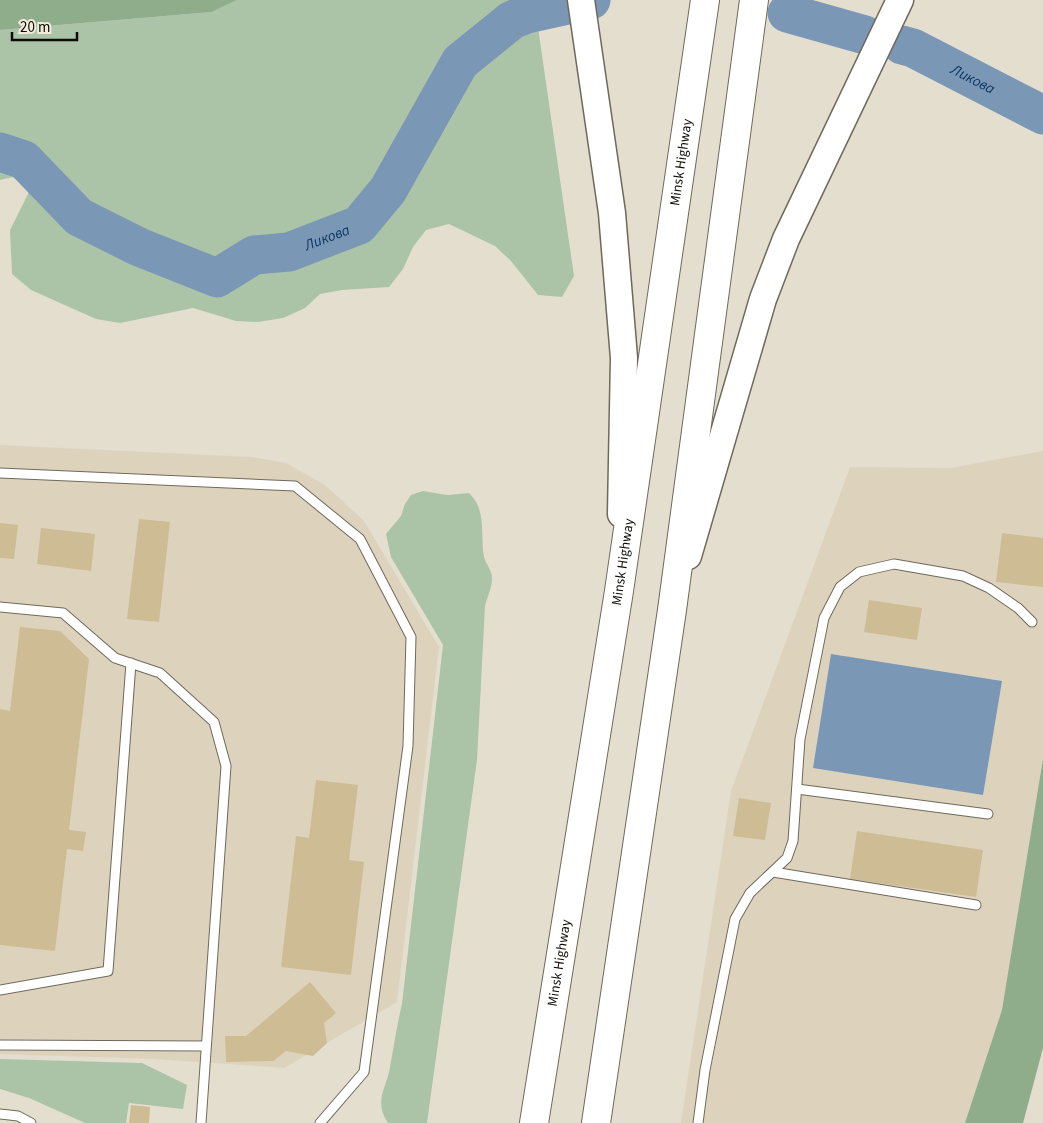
<svg xmlns="http://www.w3.org/2000/svg" width="1043" height="1123" font-family="'Source Sans 3',sans-serif">
	<style>
		.built { fill: #ddd3bd }
		.green { fill: #abc4a7 }
		.forest { fill: #8fac8b }
		.water { fill: #7b97b6 }
		.lines { fill: none; stroke-linecap: round; stroke-linejoin: round }
		.river { stroke: #7b97b6; stroke-width: 39 }
		.building { fill: #cdbc94 }
		.lane-casing { stroke: #6f695c; stroke-width: 11 }
		.secondary-casing { stroke: #6f695c; stroke-width: 29 }
		.highway-casing { stroke: #6f695c; stroke-width: 30 }
		.lane { stroke: #fff; stroke-width: 9 }
		.secondary { stroke: #fff; stroke-width: 26 }
		.highway { stroke: #fff; stroke-width: 28 }
		.labels { text-anchor: middle; dominant-baseline: central; stroke-width: 4; stroke-linejoin: round; paint-order: stroke }
		.street-label { font-size: 14px; fill: #0d0b06; stroke: #f1ebdb }
		.water-label { font-size: 15px; font-style: italic; fill: #0d3963; stroke: #f1ebdb }
	</style>
	<rect width="100%" height="100%" fill="#e4dece"/>
	<g class="built">
		<path d="M0,445L252,457L286,463L325,485L364,521L439,647L397,1002L284,1068L154,1059L0,1054Z"/>
		<path d="M1043,451V974L1019,1123H681L731,791L850,467L950,468Z"/>
	</g>
	<g class="green">
		<path d="M237,0H534L574,276L562,297L538,295L511,261L495,246L449,224L426,230L413,247L403,269L389,287L342,290L320,294L305,308L283,318L258,322L236,321L193,308L120,323L96,319L31,290L12,274L10,230L30,190L13,177L0,180V30L212,12Z"/>
		<path d="M919,41L1021,96L1043,104V129L984,105L908,58Z"/>
		<path d="M423,491L447,495L469,493C487,510 480,534 484,557C486,565 492,569 492,579C492,588 487,597 485,606L477,760L427,1123H388C373,1100 387,1088 390,1067C394,1045 397,1025 402,1004L443,645L391,557L386,534L401,516L405,504L411,495Z"/>
		<path d="M0,1059L142,1063L187,1085L183,1109L129,1103L126,1123H85L29,1098L0,1089Z"/>
	</g>
	<g class="forest">
		<path d="M0,0H237L212,12L0,30Z"/>
		<path d="M1043,759V1048L1023,1123H965L1002,1010Z"/>
	</g>
	<path class="water" d="M831,654L1002,681L983,795L813,768Z"/>
	<g class="lines">
		<g class="river">
			<path d="M787,13L865,35"/>
			<path id="s1" d="M902,45L913,48L1043,115"/>
			<path id="s2" d="M0,152L24,160L79,217L139,247L217,278L254,255L289,252L359,225L388,190L460,62L512,20L527,14L591,0"/>
		</g>
	</g>
	<g class="building">
		<path d="M139,519L170,522L159,622L127,619Z"/>
		<path d="M0,523L18,525L14,559L0,558Z"/>
		<path d="M41,528L95,534L91,571L37,564Z"/>
		<path d="M1002,533L1043,538V587L996,582Z"/>
		<path d="M869,600L922,608L917,640L864,632Z"/>
		<path d="M20,627L60,631L89,659L69,830L86,832L83,851L67,849L55,951L0,945V709L10,711Z"/>
		<path d="M316,780L358,785L349,860L364,862L351,975L281,967L296,836L309,838Z"/>
		<path d="M739,798L771,803L765,840L733,836Z"/>
		<path d="M857,831L983,850L976,897L850,879Z"/>
		<path d="M310,982L336,1013L324,1023L327,1043L313,1056L286,1051L273,1061L226,1062L225,1036H246Z"/>
		<path d="M131,1105L150,1107L149,1123H129Z"/>
	</g>
	<g class="lines">
		<g class="lane-casing">
			<g id="lane">
				<path d="M0,473L295,486L360,539L411,637L408,746L364,1072L320,1123"/>
				<path d="M0,607L63,613L115,658L160,673L214,722L226,766L201,1123"/>
				<path d="M797,789L988,814"/>
				<path d="M773,872L976,905"/>
				<path d="M0,990L108,971L131,663"/>
				<path d="M0,1045L205,1046"/>
				<path d="M0,1114L18,1116L31,1123"/>
				<path d="M698,1123L705,1070L735,919L750,893L787,858L793,841L800,739L824,618L840,587L859,572L894,564L963,576L989,588L1018,608L1032,622"/>
			</g>
		</g>
		<g class="secondary-casing">
			<g id="secondary">
				<path d="M581,0L612,213L624,358L621,514"/>
				<path d="M688,556L763,299L786,239L900,0"/>
			</g>
		</g>
		<g class="highway-casing">
			<g id="highway">
				<path id="s3" d="M534,1123L619,591L705,0"/>
				<path d="M596,1123L672,610L754,0"/>
			</g>
		</g>
		<use href="#lane" class="lane"/>
		<use href="#secondary" class="secondary"/>
		<use href="#highway" class="highway"/>
	</g>
	<g class="labels">
		<g class="street-label">
			<text stroke="none"><textPath href="#s3" startOffset="972">Minsk Highway</textPath></text>
			<text stroke="none"><textPath href="#s3" startOffset="568">Minsk Highway</textPath></text>
			<text stroke="none"><textPath href="#s3" startOffset="162">Minsk Highway</textPath></text>
		</g>
		<g class="water-label">
			<text stroke="none"><textPath href="#s1" startOffset="79">Ликова</textPath></text>
			<text stroke="none"><textPath href="#s2" startOffset="375">Ликова</textPath></text>
		</g>
	</g>
	<path d="M12 32v8h65v-8" fill="none" stroke="#0d0b06" stroke-width="2.5"/>
	<text x="20" y="32" font-size="15" fill="#0d0b06" stroke="#f1ebdb" stroke-width="4" paint-order="stroke">20 m</text>
</svg>
